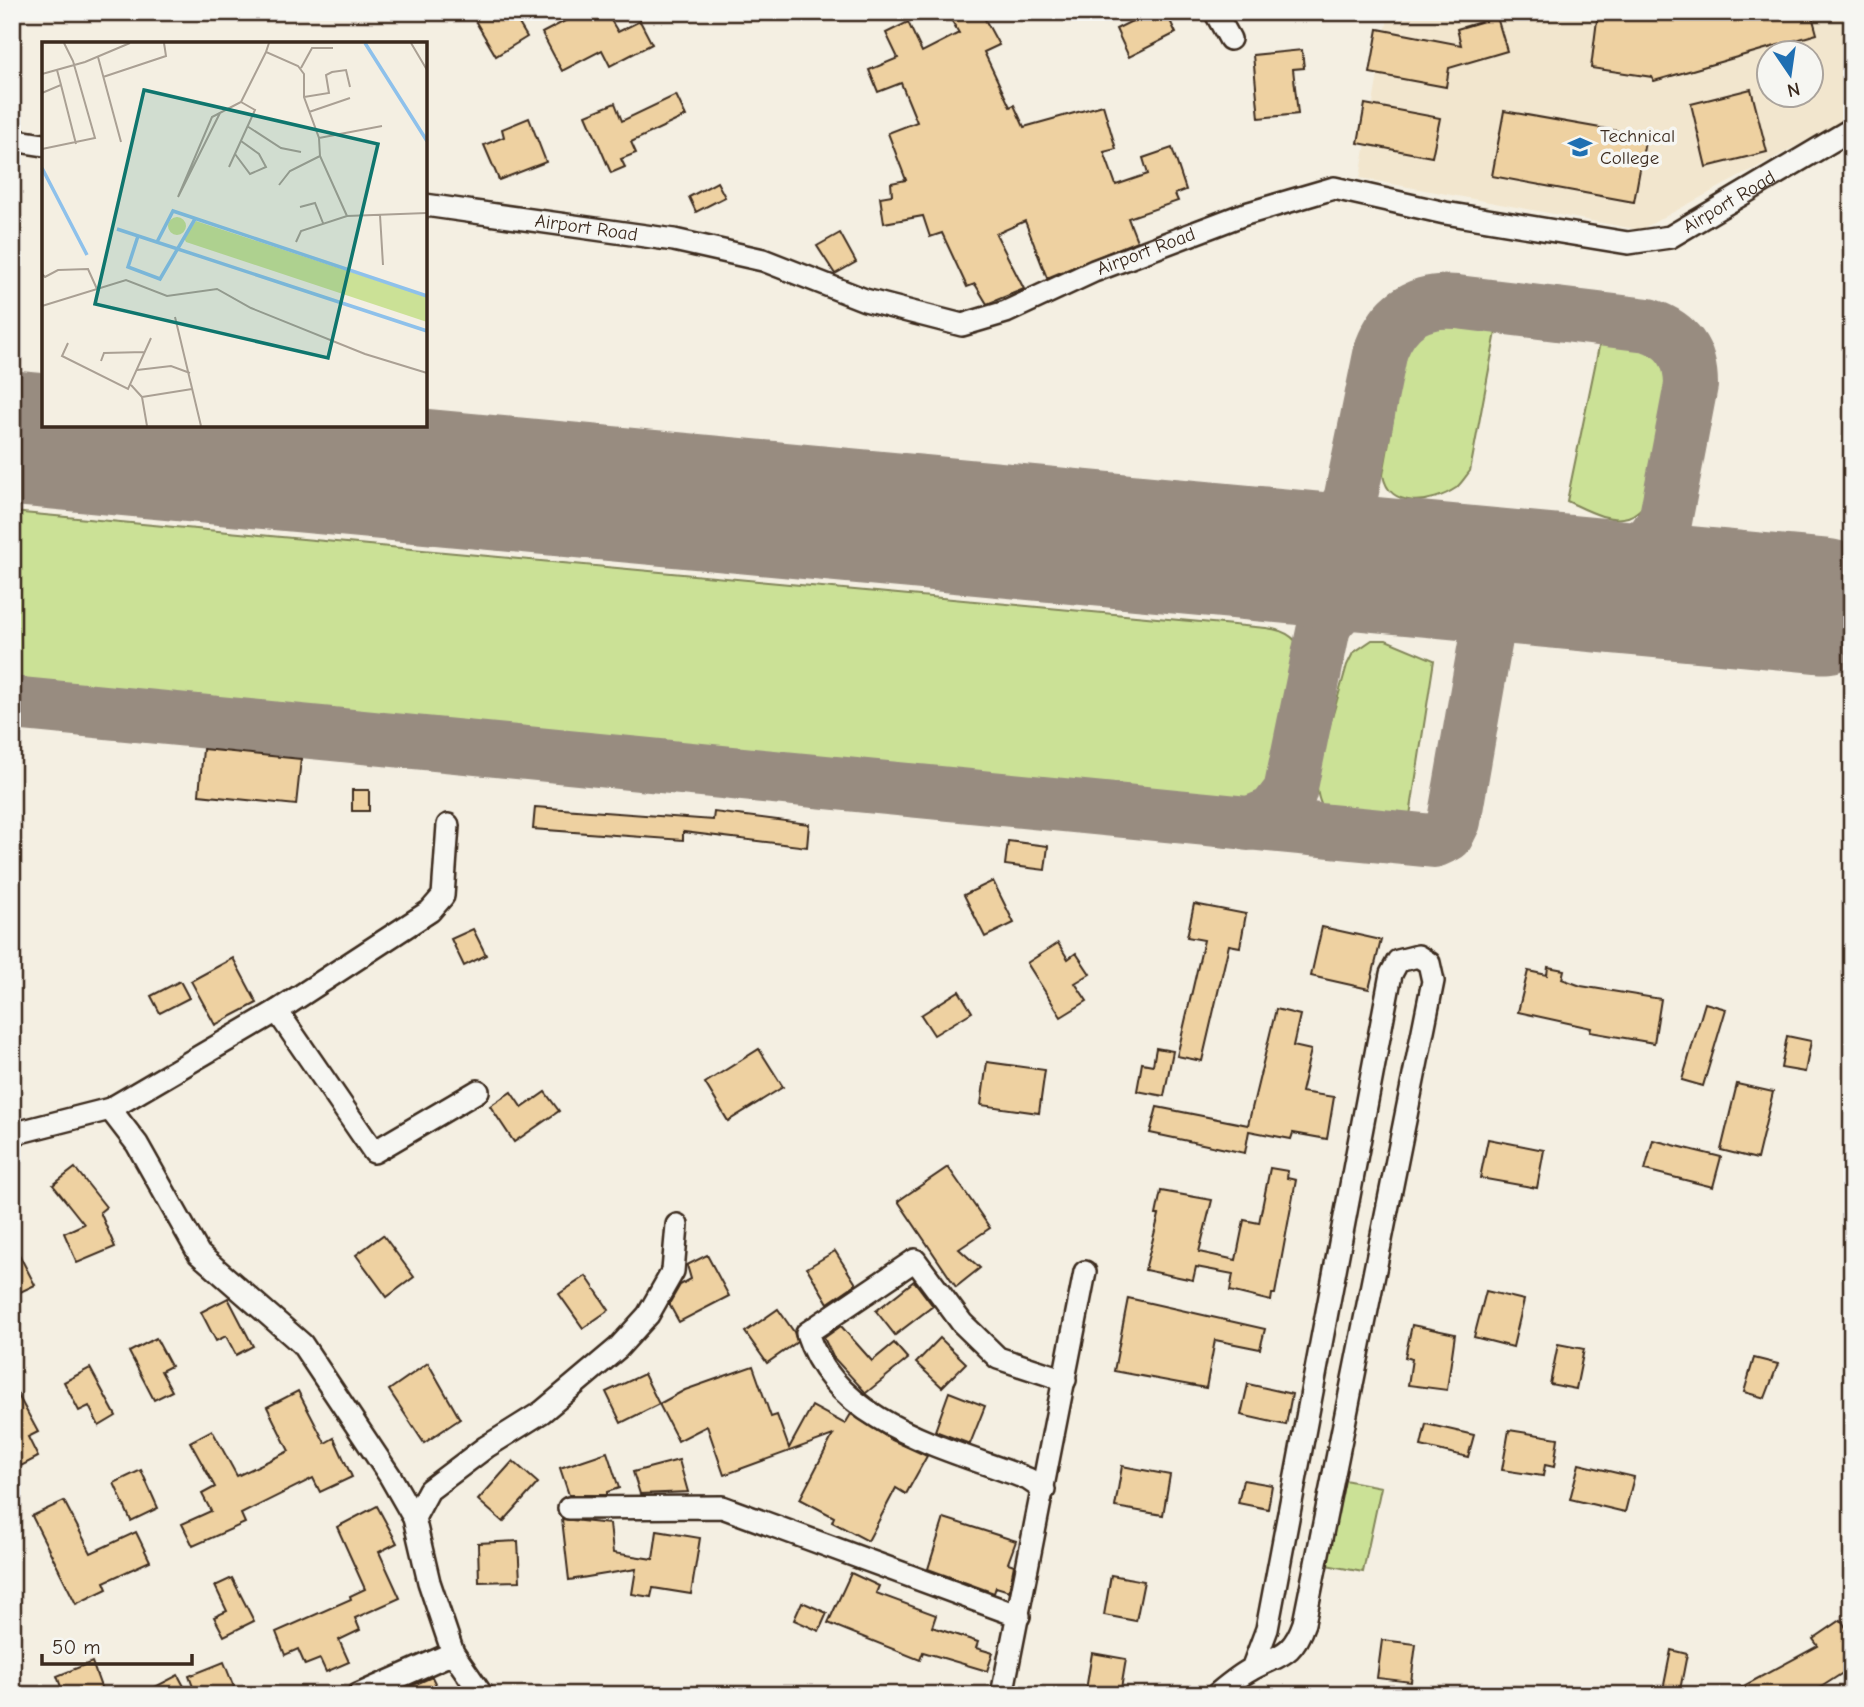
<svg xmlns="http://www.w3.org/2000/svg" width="1864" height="1707" font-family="'Comic Neue',sans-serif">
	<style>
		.built { fill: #f2e6ce; fill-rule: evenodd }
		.green { fill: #cbe196; stroke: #83865a; stroke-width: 2 }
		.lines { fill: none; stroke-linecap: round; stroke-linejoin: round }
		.taxiway { stroke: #988c80; stroke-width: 54 }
		.runway { stroke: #988c80; stroke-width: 135 }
		.building { fill: #eed1a1; stroke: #3b2a1e; stroke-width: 2 }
		.street-casing { stroke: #3b2a1e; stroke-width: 26 }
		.street { stroke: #f6f6f2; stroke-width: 21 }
		.labels { text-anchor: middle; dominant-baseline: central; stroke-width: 7; stroke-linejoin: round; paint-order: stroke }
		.poi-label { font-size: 19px; fill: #3b2a1e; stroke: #f6f6f2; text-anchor: start }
		.street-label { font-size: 19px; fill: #3b2a1e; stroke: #f6f6f2 }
		.inset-river { fill: none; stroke: #8ec1eb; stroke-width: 3.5 }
		.inset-road { fill: none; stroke: #aaa094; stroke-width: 2 }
		.view { fill: #0f766e; fill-opacity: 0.15; stroke: #0f766e; stroke-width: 3.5 }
		.inset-edge { fill: none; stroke: #3b2a1e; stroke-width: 3.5 }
	</style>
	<rect width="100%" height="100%" fill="#f4efe2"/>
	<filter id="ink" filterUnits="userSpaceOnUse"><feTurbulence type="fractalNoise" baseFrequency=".0143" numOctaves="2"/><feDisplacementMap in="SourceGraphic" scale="14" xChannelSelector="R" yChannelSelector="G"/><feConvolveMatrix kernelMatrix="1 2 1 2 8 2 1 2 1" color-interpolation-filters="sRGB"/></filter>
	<g filter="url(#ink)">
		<path class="built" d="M1389,12H1852V116L1640,230L1360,178ZM1770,52H1812V94H1770Z"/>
		<g class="green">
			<path d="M1443,323L1496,332L1470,471C1466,476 1461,484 1456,488C1432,504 1389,510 1383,475L1405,353L1415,332Z"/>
			<path d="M1601,337C1642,343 1673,340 1677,391C1670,423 1663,506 1628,517C1608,523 1585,509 1567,501Z"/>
			<path d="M12,512L1266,628C1286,630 1300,639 1304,659L1273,794L1265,802L1243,807L12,692Z"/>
			<path d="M1372,640H1386L1434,660L1409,822C1385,822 1334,830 1321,804C1317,796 1317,786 1315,777L1347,665L1353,653Z"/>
			<path d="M1339,1479L1381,1487L1363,1572L1321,1564Z"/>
		</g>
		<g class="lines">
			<g class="taxiway">
				<path d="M1271,555C1304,544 1327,529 1350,503"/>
				<path d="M1566,582C1613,571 1642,565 1665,519"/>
				<path d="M1325,624C1344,598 1368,582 1396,567L1366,540L1350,503"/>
				<path d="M12,703L1434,841L1447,835L1454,821L1497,576"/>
				<path d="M1248,824L1274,813L1290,792L1381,350C1395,314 1419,299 1457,302L1648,325C1678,335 1691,354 1691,385L1652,590"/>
			</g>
			<path class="runway" d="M12,438L1823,606"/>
		</g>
		<g class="building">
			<path d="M470,12H512L527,37L496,56Z"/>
			<path d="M582,12H606L618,32L640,21L652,44L610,66L602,50L562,71L542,33Z"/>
			<path d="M967,12H981L999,45L984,52L1010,107L1014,105L1024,127L1103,105L1116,149L1104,152L1116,185L1148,174L1143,158L1172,148L1186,190L1175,194L1178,201L1128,218L1137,241L1047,278L1025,221L996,234L1024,289L987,304L975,284L967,287L942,233L930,237L923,216L884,223L880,197L892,195L891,183L906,180L888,133L917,122L901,83L878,92L869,70L898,58L886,33L908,22L922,52L959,33L952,21Z"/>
			<path d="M1150,12H1166L1176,33L1129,57L1116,29Z"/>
			<path d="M1598,12H1736L1737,17L1752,12H1811L1817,34L1654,81L1652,77L1591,68Z"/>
			<path d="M1497,17L1507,51L1449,68L1446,87L1370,73L1378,29L1461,45L1457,29Z"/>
			<path d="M1302,50L1304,68L1293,69L1298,114L1259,118L1253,55Z"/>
			<path d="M1751,89L1767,152L1706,167L1691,104Z"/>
			<path d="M676,95L686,116L631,142L636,153L621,159L625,167L611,173L586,115L615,103L622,121Z"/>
			<path d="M1365,104L1440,118L1432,157L1358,143Z"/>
			<path d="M1504,111L1646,136L1634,202L1492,176Z"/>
			<path d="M529,118L546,162L499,180L484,145L504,137L502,129Z"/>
			<path d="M717,182L725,197L696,212L689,197Z"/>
			<path d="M840,233L856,262L835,274L817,246Z"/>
			<path d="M203,749L301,759L296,805L199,795Z"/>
			<rect x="352" y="790" width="17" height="21"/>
			<path d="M535,807L713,820L714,812L809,824L807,847L683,832V840L533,829Z"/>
			<path d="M1008,841L1048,846L1045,870L1005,865Z"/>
			<path d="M993,881L1014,923L985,937L964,895Z"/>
			<path d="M1194,904L1246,914L1240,947L1229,945L1202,1061L1177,1056L1204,940L1187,937Z"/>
			<path d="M1322,927L1381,940L1369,989L1311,976Z"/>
			<path d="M473,929L486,955L464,966L451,939Z"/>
			<path d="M1058,943L1068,959L1076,953L1090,974L1075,983L1087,1001L1061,1017L1027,963Z"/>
			<path d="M233,958L257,1003L215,1025L191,981Z"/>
			<path d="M1548,967L1564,970L1562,979L1581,986L1661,999L1654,1043L1590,1032L1591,1028L1518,1012L1528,971L1547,975Z"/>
			<path d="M180,981L189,998L160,1013L151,996Z"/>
			<path d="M959,991L972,1012L934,1035L921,1015Z"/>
			<path d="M1705,1003L1726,1009L1703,1086L1682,1080Z"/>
			<path d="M1276,1009L1300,1015L1293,1046L1311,1050L1301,1092L1334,1097L1327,1139L1293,1133L1291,1139L1249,1131L1245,1153L1150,1133L1157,1107L1248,1125Z"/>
			<path d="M1787,1036L1811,1041L1805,1072L1781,1068Z"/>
			<path d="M1156,1048L1173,1051L1164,1096L1137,1091L1142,1063L1153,1065Z"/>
			<path d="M759,1049L783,1087L728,1121L705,1083Z"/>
			<path d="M987,1062L1045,1070L1039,1113L981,1105Z"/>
			<path d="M1737,1084L1773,1092L1757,1159L1721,1150Z"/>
			<path d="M511,1092L522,1108L545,1092L559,1111L514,1142L490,1106Z"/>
			<path d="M1488,1139L1544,1150L1537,1188L1480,1178Z"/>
			<path d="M1653,1140L1721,1157L1713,1187L1645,1170Z"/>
			<path d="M948,1167L990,1228L959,1249L980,1268L956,1287L898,1201Z"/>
			<path d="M75,1168L106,1207L100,1212L115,1247L77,1263L64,1233L84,1224L53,1185Z"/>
			<path d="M1270,1168L1288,1171L1287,1178L1296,1180L1275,1294H1272L1271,1301L1230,1291L1233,1274L1196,1267L1193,1280L1145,1270L1159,1215H1156L1161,1191L1212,1200L1199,1252L1236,1260L1244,1220L1259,1223Z"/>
			<path d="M383,1235L414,1277L387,1297L356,1255Z"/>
			<path d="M12,1241L35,1285L12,1296Z"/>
			<path d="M835,1251L856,1284L828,1303L807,1268Z"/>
			<path d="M707,1255L729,1296L679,1322L669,1304L680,1285L691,1279L687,1265Z"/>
			<path d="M586,1276L609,1310L583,1328L559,1294Z"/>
			<path d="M914,1281L933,1306L895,1335L876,1311Z"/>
			<path d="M1486,1291L1524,1300L1513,1347L1474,1337Z"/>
			<path d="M228,1298L253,1346L236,1355L226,1336L216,1341L201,1312Z"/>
			<path d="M1128,1298L1265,1329L1260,1349L1215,1340L1206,1388L1114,1371Z"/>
			<path d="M778,1309L794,1332L797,1342L767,1363L745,1332Z"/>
			<path d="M1412,1325L1455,1334L1447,1390L1408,1385L1412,1359L1405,1357Z"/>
			<path d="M841,1326L872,1361L894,1343L908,1359L866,1393L833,1357L824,1338Z"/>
			<path d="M156,1338L171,1366L161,1371L172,1391L154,1400L129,1352Z"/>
			<path d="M940,1338L966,1363L942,1387L916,1363Z"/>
			<path d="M1558,1344L1584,1349L1576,1389L1550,1384Z"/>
			<path d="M1754,1358L1778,1364L1765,1398L1744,1392Z"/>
			<path d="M428,1363L460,1419L424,1443L389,1390Z"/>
			<path d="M753,1366L771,1417L777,1415L789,1448L812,1406L845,1424L851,1414L892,1440L927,1456L906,1494L896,1488L868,1541L832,1522L834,1517L800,1499L833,1435L724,1475L707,1426L678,1441L659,1404L685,1390Z"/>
			<path d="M90,1368L116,1416L99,1426L89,1406L79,1411L64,1382Z"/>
			<path d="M644,1374L659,1404L621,1423L606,1392Z"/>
			<path d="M12,1384L38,1432L28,1437L38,1457L21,1466L12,1449Z"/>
			<path d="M1248,1384L1292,1394L1286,1425L1241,1415Z"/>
			<path d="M298,1391L325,1443L334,1438L352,1477L320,1492L313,1478L241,1514L245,1523L193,1546L182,1524L211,1511L202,1494L215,1487L190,1442L212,1430L237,1476L289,1451L267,1407Z"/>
			<path d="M949,1392L985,1406L970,1444L935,1431Z"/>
			<path d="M1426,1424L1474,1435L1468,1457L1421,1446Z"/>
			<path d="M1509,1430L1558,1438L1554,1467L1545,1465L1543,1476L1502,1470Z"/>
			<path d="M607,1452L619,1488L607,1492V1495H569L560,1468Z"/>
			<path d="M679,1460L688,1492L640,1494L633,1472Z"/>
			<path d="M513,1461L538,1483L503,1522L478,1500Z"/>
			<path d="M1579,1464L1634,1477L1625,1512L1570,1499Z"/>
			<path d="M1122,1466L1170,1475L1163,1515L1115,1507Z"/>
			<path d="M141,1470L158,1508L131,1521L114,1483Z"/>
			<path d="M1243,1480L1272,1485L1268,1509L1238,1503Z"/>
			<path d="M64,1501L91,1553L136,1532L150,1561L104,1582L107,1589L76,1604L32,1516Z"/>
			<path d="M377,1506L397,1543L379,1552L400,1598L355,1618L360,1630L339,1640L349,1662L326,1672L320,1659L305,1665L298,1649L285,1655L276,1632L351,1599L350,1596L365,1589L337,1527Z"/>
			<path d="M944,1518L1016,1541L1008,1563L1014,1565L1009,1591L996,1587L994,1593L928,1569Z"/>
			<path d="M562,1519L610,1524L613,1553L653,1559L657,1531L700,1538L691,1594L653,1588L651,1597L632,1594L636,1569L569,1580Z"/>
			<path d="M518,1541L520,1581L479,1582L478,1543Z"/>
			<path d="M851,1573L879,1586L876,1593L936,1615L932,1627L978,1642L976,1648L993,1653L987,1671L923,1652L920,1660L828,1623Z"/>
			<path d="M1111,1575L1144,1581L1136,1621L1104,1615Z"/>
			<path d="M232,1578L254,1621L224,1636L214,1617L227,1611L215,1586Z"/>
			<path d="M802,1602L827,1613L819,1631L794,1620Z"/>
			<path d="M1841,1620L1852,1637V1667L1818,1689L1821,1695H1727L1818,1646L1813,1639Z"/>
			<path d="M1382,1640L1416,1644L1411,1682L1377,1678Z"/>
			<path d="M1671,1650L1687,1654L1679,1695H1662Z"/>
			<path d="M1092,1653L1126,1659L1120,1695L1086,1690Z"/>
			<path d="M92,1662L102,1690L88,1695H64L57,1676Z"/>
			<path d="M224,1662L237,1695H196L189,1676Z"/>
			<path d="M178,1675L186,1690L176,1695H140Z"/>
			<path d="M432,1677L441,1695H391Z"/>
		</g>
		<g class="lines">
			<g class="street-casing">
				<g id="street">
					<path d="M1215,12L1230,39"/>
					<path d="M12,140L44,145"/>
					<path id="s1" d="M425,205L674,240L763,260L865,300L962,325L1006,312L1094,271L1242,215L1334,188L1445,213L1628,243L1670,237L1852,129"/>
					<path d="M277,1011L374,1152L478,1091"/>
					<path d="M110,1109L137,1144L199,1254L302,1344L390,1476L414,1518L429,1582L453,1653L482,1695"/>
					<path d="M12,1134L110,1109L277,1011L430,911L443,896L448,825"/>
					<path d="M1044,1490L1028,1479C948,1448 836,1425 807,1333L915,1260L962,1323L998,1358L1065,1380"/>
					<path d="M569,1508L722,1507L1019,1616"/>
					<path d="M414,1518L429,1490L486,1447L542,1412L618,1348L648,1315L673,1271L677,1225"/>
					<path d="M358,1695L453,1653"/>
					<path d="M1002,1695L1085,1272"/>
					<path d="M1216,1695C1227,1686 1240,1675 1252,1669C1280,1654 1292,1657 1304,1623L1433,981L1429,963L1418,956L1398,961L1391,974L1267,1629L1252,1669"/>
				</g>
			</g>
			<use href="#street" class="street"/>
		</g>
	</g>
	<defs>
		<g id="university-bare" transform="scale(1.89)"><path d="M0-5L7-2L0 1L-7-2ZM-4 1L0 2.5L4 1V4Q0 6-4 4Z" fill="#1f6fb2" stroke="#f6f6f2" stroke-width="2.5" paint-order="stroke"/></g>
	</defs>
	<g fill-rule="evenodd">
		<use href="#university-bare" x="1580" y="147"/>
	</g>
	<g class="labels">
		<g class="poi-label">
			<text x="1600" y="136">Technical<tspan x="1600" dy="22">College</tspan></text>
		</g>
		<g class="street-label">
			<text stroke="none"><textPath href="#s1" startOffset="1360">Airport Road</textPath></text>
			<text stroke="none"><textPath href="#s1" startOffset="163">Airport Road</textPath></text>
			<text stroke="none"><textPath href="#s1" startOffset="751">Airport Road</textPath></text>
		</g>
	</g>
	<g transform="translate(42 42)">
		<rect width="385" height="385" fill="#f4efe2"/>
		<path d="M126 184a9 9 0 1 1 18 0a9 9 0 1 1-18 0ZM154,179L385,255V280L144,200L142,196Z" fill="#cbe196"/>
		<path class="inset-river" d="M323,1L385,99M0,126L45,213M75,187L385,289M96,194L86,225L118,237L153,177M115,200L131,169L385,254"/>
		<path class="inset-road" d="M227,1L224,10L256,24L262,32V55L277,96L278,114L305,174M369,1L385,28M56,15L79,100M259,26L270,6H291M0,32L43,20L88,1M61,35L124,14L122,1M19,43L34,102M0,51L19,43L15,28M262,55L287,51L284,33L290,30L304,28L308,45M267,70L308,56M205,84L239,106L259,110M277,96L340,84M0,107L53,96L31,19L22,1M193,112L208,132L224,125L217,112L199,99M187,125L213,68L199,60M237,143L248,129L278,114M136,155L170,75L199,60L224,10M136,155L178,71M258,165L273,161L281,181M338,173L341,223M254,200L259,189L305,174L385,171M0,232L3,235L16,228L46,227L55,247M0,264L84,238L125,254L175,247L209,266L323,312L385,331M133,275L159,384M26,301L20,314L86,347L109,296M59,319L62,311L103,310M95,328L129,324L148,331M89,343L100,355L105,384M100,355L150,347"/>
		<path class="view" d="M102,48L336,102L286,316L53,262Z"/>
		<rect width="385" height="385" class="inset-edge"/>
	</g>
	<rect width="1864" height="1707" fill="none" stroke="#f6f6f2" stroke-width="42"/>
	<rect x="21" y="21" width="1822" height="1665" fill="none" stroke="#3b2a1e" stroke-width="2.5" filter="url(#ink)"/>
	<g transform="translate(1790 74) rotate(167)"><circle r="33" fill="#f6f6f2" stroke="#aba49d" stroke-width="2"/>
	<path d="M0-5L12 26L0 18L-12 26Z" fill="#1f6fb2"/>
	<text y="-10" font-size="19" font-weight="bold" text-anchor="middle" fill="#3b2a1e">N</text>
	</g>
	<path d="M42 1654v10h150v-10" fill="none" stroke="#3b2a1e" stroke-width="3.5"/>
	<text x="52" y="1654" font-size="21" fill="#3b2a1e" stroke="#f6f6f2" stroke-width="5" paint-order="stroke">50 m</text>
</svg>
